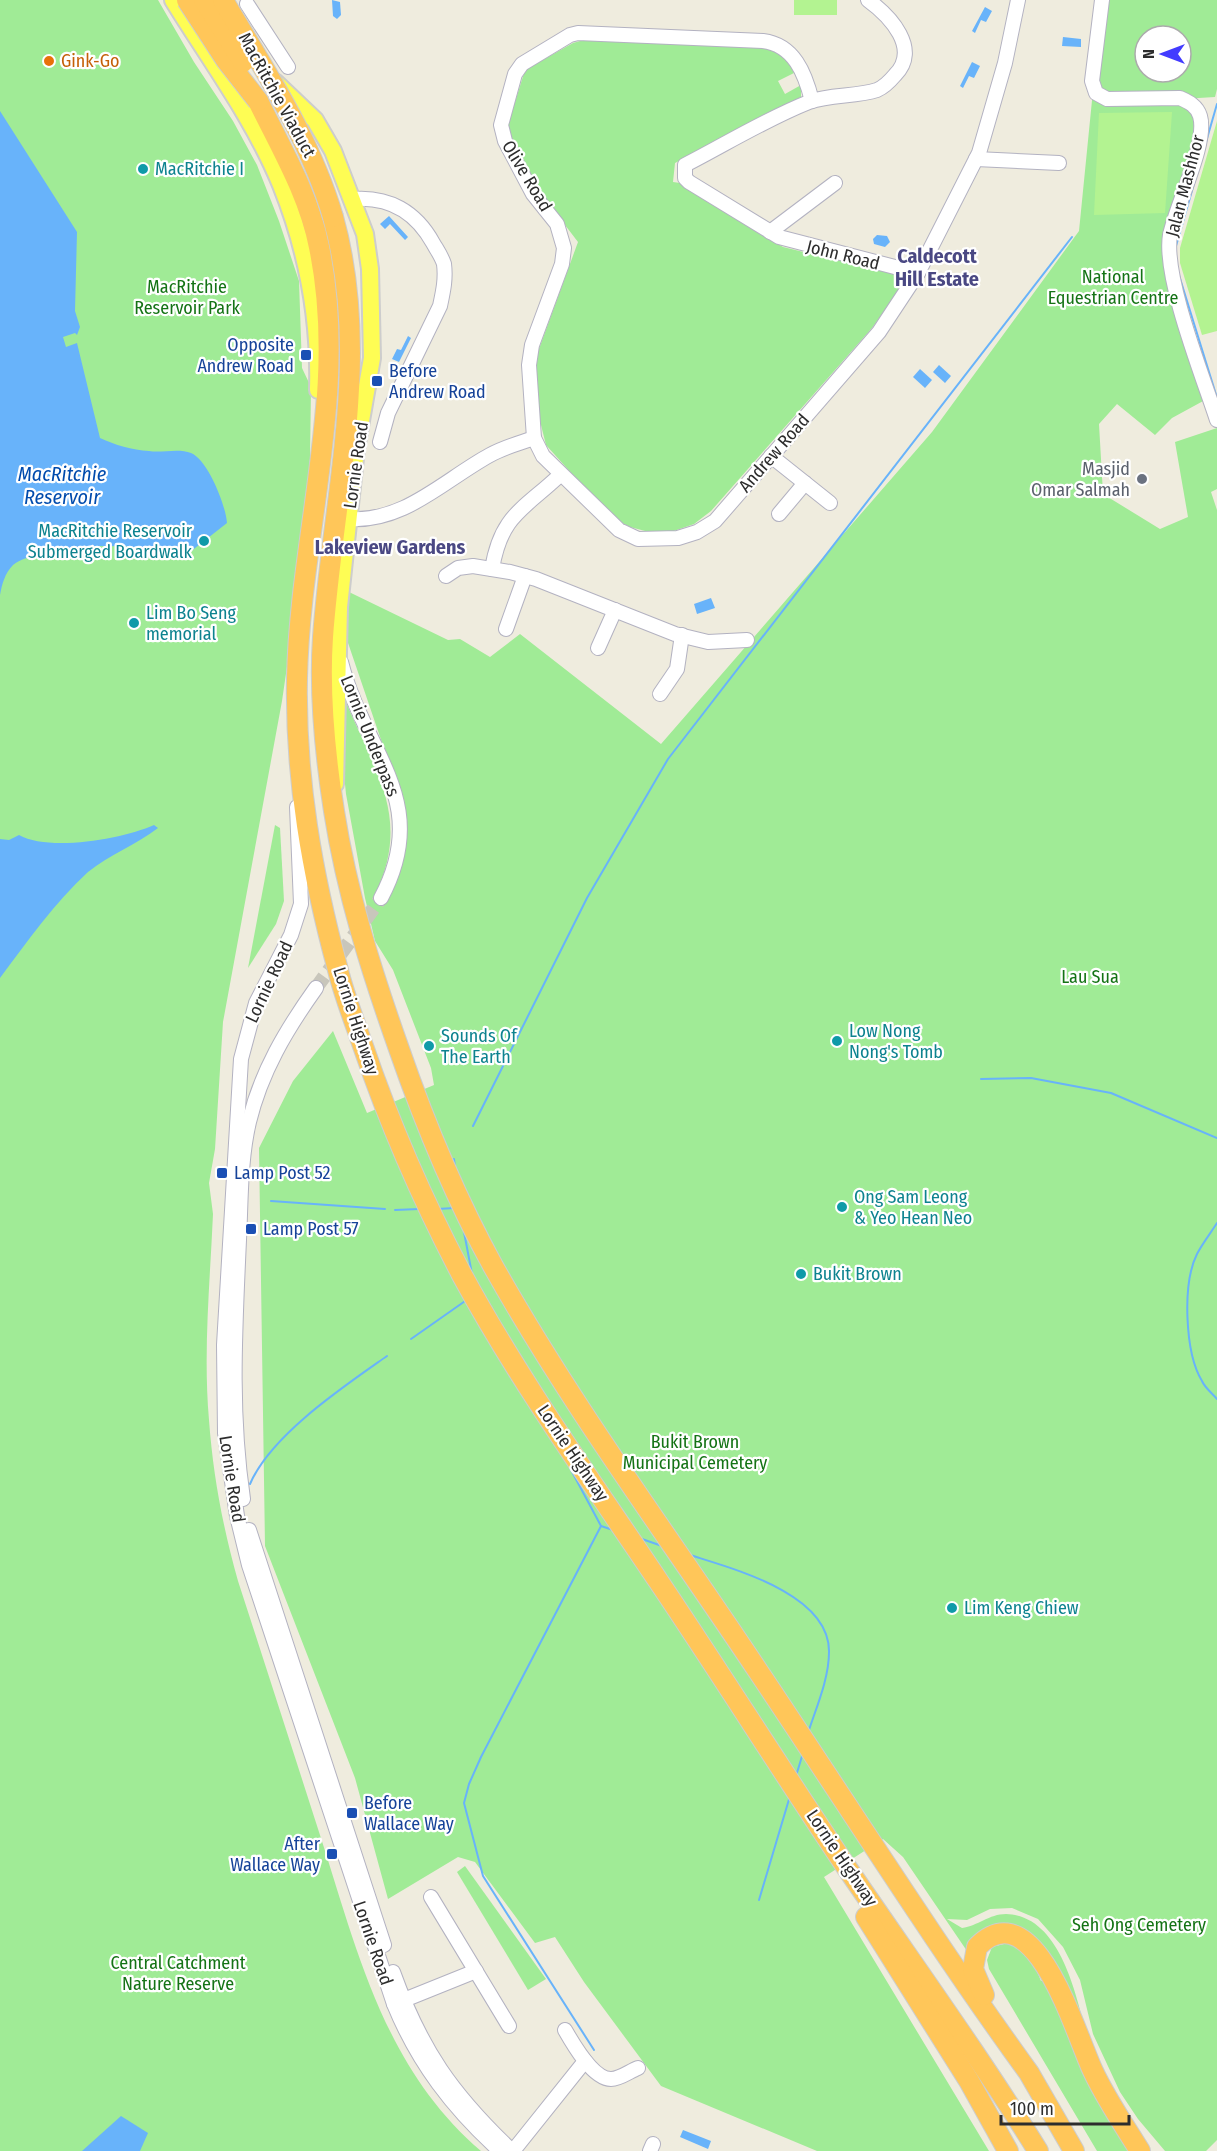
<svg xmlns="http://www.w3.org/2000/svg" width="1217" height="2151" font-family="'Fira Sans Condensed',sans-serif">
	<style>
		.green { fill: #a0eb96; fill-rule: evenodd }
		.pitch { fill: #b3f391 }
		.water { fill: #68b3fa }
		.lines { fill: none; stroke-linecap: round; stroke-linejoin: round }
		.stream { stroke: #68b3fa; stroke-width: 2 }
		.minor-tunnel { stroke: #c8c6bb; stroke-width: 14; stroke-dasharray: 14 7; stroke-linecap: butt }
		.minor-casing { stroke: #b3b2c1; stroke-width: 16 }
		.major-casing { stroke: #cdcdcd; stroke-width: 20 }
		.highway-casing { stroke: #cdcdcd; stroke-width: 22 }
		.minor { stroke: #fff; stroke-width: 14 }
		.major { stroke: #fefd54; stroke-width: 16 }
		.highway { stroke: #ffc659; stroke-width: 20 }
		.highway-bridge-casing { stroke: #cdcdcd; stroke-width: 22; stroke-linecap: butt }
		.highway-bridge { stroke: #ffc659; stroke-width: 20 }
		.food-dot { fill: #e8710a; stroke: #fff; stroke-width: 2 }
		.culture-dot { fill: #0f9aa8; stroke: #fff; stroke-width: 2 }
		.transit-dot { fill: #1a4fb4; stroke: #fff; stroke-width: 2 }
		.worship-dot { fill: #6b7280; stroke: #fff; stroke-width: 2 }
		.labels { text-anchor: middle; dominant-baseline: central; stroke-width: 4.5; stroke-linejoin: round; paint-order: stroke }
		.food-label { font-size: 18px; fill: #c56008; stroke: #fff; text-anchor: start }
		.street-label { font-size: 18px; fill: #2d2d2d; stroke: #fff }
		.culture-label { font-size: 18px; fill: #0d838f; stroke: #fff; text-anchor: start }
		.park-label { font-size: 18px; fill: #147315; stroke: #fff }
		.transit-label { font-size: 18px; fill: #164399; stroke: #fff; text-anchor: start }
		.worship-label { font-size: 18px; fill: #5b616d; stroke: #fff; text-anchor: end }
		.neighbourhood-label { font-size: 20px; font-weight: bold; fill: #4a4883; stroke: #fff }
		.water-label { font-size: 20px; font-style: italic; fill: #004bad; stroke: #fff }
	</style>
	<rect width="100%" height="100%" fill="#efecde"/>
	<g class="green">
		<path d="M0,0H158L194,62L233,121L257,165L279,221L299,281L302,368L311,387L310,459L295,612L282,701L223,1022L215,1149L209,1183L213,1214C210,1282 203,1352 209,1420C213,1475 223,1528 238,1581C265,1664 292,1748 319,1832C357,1949 383,2067 481,2151H0Z"/>
		<path d="M1102,0H1217V89L1215,97L1182,99L1199,116L1170,251L1205,400L1172,418L1155,435L1117,404L1099,424L1103,494L1160,529L1188,517L1175,442L1217,428V489L1211,492L1217,510V2140L1206,2151H1165L1138,2119L1120,2092L1093,2034L1080,1980L1063,1947L1038,1919L1012,1908L990,1909L967,1920L947,1919L962,1928C978,1926 989,1914 1006,1914C1058,1915 1075,1989 1085,2029L1029,1937L967,1951L903,1857L883,1839L824,1877L989,2151H817L661,2086L584,1982L555,1937L535,1943L475,1862L458,1857L388,1899L355,1778L265,1546L259,1148L293,1081L333,1031L367,1113L434,1085L431,1068L393,970L375,941L365,898L346,794L341,744L345,700C375,771 412,818 375,895L385,902L400,871L406,833L392,772L346,637L349,592L448,640L460,639L490,657L520,634L661,744L932,432L1079,231ZM1145,36H1181V72H1145Z"/>
		<path d="M587,39L775,48L786,56L794,73L778,81L785,94L801,85V97L675,163L673,182L680,183L783,247L894,274L899,281L900,289L872,328L711,511L694,524L668,533L649,532L630,527L620,522L599,504L546,445L539,417L536,357L578,242L536,187L506,131L525,70L573,43Z"/>
		<path d="M275,825L280,828L284,901L276,924L248,968Z"/>
		<path d="M465,1866L546,1979L528,1990L457,1872Z"/>
		<path d="M1012,1942L1034,1964L1041,1981L1045,1979L1130,2151H1097L989,1969L987,1960L992,1947Z"/>
	</g>
	<g class="pitch">
		<rect x="794" y="0" width="43" height="15"/>
		<path d="M1172,112L1165,213L1094,215L1099,113Z"/>
		<path d="M1217,121V331L1202,335L1180,263V248Z"/>
	</g>
	<g class="water">
		<path d="M332,0L340,2L341,15L337,19L333,16Z"/>
		<path d="M985,7L992,11L986,22L981,20L975,33L972,31Z"/>
		<path d="M1063,37L1081,39V47L1062,46Z"/>
		<path d="M972,62L980,66L974,78L969,76L963,88L960,86Z"/>
		<path d="M0,111L77,232L75,311L80,327L77,335L75,333L63,337L66,347L77,343L100,438C115,445 132,450 149,451C162,453 179,448 191,453C208,460 226,506 227,523L190,552C138,547 90,540 38,555C30,557 20,559 13,565C5,573 2,584 0,595Z"/>
		<path d="M389,216L408,237L405,240L390,224L385,229L380,224Z"/>
		<path d="M877,235L887,236L890,242L885,247L874,244L873,239Z"/>
		<path d="M408,336L411,338L399,362L392,359L397,349L401,350Z"/>
		<path d="M939,365L951,376L945,383L933,372Z"/>
		<path d="M920,369L932,380L925,388L913,377Z"/>
		<path d="M711,598L715,608L697,614L694,604Z"/>
		<path d="M154,825L158,828C136,845 110,854 88,872C55,902 27,942 0,978V839L9,840L19,835C49,852 123,839 154,825Z"/>
		<path d="M121,2116L148,2133L140,2151H82Z"/>
		<path d="M683,2130L711,2141L708,2149L680,2137Z"/>
	</g>
	<g class="lines">
		<g class="stream">
			<path d="M1176,255V246L1217,104"/>
			<path d="M1178,272L1217,398"/>
			<path d="M981,1079L1031,1078L1111,1093L1217,1138"/>
			<path d="M473,1126L587,898L668,759L1072,237"/>
			<path d="M454,1159L455,1167"/>
			<path d="M271,1201L385,1209"/>
			<path d="M437,1209L455,1208"/>
			<path d="M395,1210L419,1209"/>
			<path d="M1217,1223C1210,1234 1202,1244 1197,1254C1182,1284 1185,1353 1202,1381C1205,1388 1212,1393 1217,1399"/>
			<path d="M464,1232L472,1274"/>
			<path d="M411,1339L468,1299"/>
			<path d="M570,1468L601,1526L613,1530"/>
			<path d="M250,1484C271,1435 343,1387 387,1356"/>
			<path d="M642,1539L662,1546"/>
			<path d="M690,1555C734,1569 830,1594 829,1652C829,1679 816,1708 808,1733"/>
			<path d="M796,1776L803,1753"/>
			<path d="M759,1900L790,1796"/>
			<path d="M594,2050L483,1876L464,1803L469,1784L481,1757L601,1526"/>
		</g>
		<path class="minor-tunnel" d="M316,988L381,898"/>
		<g class="minor-casing">
			<g id="minor">
				<path d="M868,0C890,16 921,49 895,75C890,81 884,87 877,90C856,97 830,94 809,102C766,119 726,144 685,165V178L689,182L779,237L918,273"/>
				<path d="M1102,0L1092,81L1096,93L1107,99L1180,98C1189,102 1197,106 1200,116C1208,143 1176,205 1170,235C1163,277 1203,377 1217,420"/>
				<path d="M247,4L288,67"/>
				<path d="M812,101C805,73 794,45 763,41L578,33L570,35L522,64L515,74L501,125L505,141L533,194L557,224L564,248L562,264L532,345L529,365L534,438L543,456L619,530L638,539L678,538L697,532L715,521L879,332L918,273L979,153L1005,63L1018,0"/>
				<path d="M976,159L1059,163"/>
				<path d="M353,199C389,196 416,212 433,243C437,250 442,257 444,264C446,279 443,292 440,306L388,413L380,442"/>
				<path d="M770,232L835,183"/>
				<path d="M771,456L830,503"/>
				<path d="M779,514L805,483"/>
				<path d="M348,519C404,523 444,480 490,455C504,447 520,443 534,438"/>
				<path d="M492,569C501,515 523,510 560,475"/>
				<path d="M446,576L458,568L473,566L510,572L536,579L675,634L708,642L747,640"/>
				<path d="M506,629L525,576"/>
				<path d="M598,648L615,610"/>
				<path d="M341,662C364,753 433,800 381,898"/>
				<path d="M660,694L677,669L682,635"/>
				<path d="M297,807L301,904L291,935L256,1003L241,1059L224,1345L225,1433L237,1516L249,1565L394,2004C418,2063 453,2108 500,2151"/>
				<path d="M243,1499C230,1410 235,1330 239,1240C241,1201 240,1160 249,1122C261,1072 286,1030 316,988"/>
				<path d="M249,1530L384,1945"/>
				<path d="M431,1897L509,2026"/>
				<path d="M393,1972C421,2050 452,2094 512,2151"/>
				<path d="M394,2004L476,1971"/>
				<path d="M565,2030C573,2044 593,2079 611,2079C620,2079 630,2071 638,2068"/>
				<path d="M513,2151L585,2061"/>
				<path d="M650,2151L653,2144"/>
			</g>
		</g>
		<g class="major-casing">
			<g id="major">
				<path d="M173,0C210,60 254,119 281,185C307,250 320,320 318,390"/>
				<path d="M275,82L315,120L333,151L365,234L370,269L372,358L356,449L339,607L335,784"/>
			</g>
		</g>
		<g class="highway-casing">
			<g id="highway">
				<path d="M258,101C281,148 309,195 319,247C349,392 300,533 297,678C295,778 312,874 338,970C344,995 354,1020 363,1046C390,1125 423,1201 462,1275C520,1382 592,1482 659,1582C723,1677 783,1773 847,1868C911,1962 978,2054 1038,2151"/>
				<path d="M333,217C372,356 333,497 323,637C319,695 325,753 334,811C347,894 371,970 399,1049C425,1124 455,1197 493,1266C572,1407 669,1537 758,1671C848,1805 934,1942 1029,2073L1074,2151"/>
				<path d="M866,1917L969,2081L1008,2151"/>
				<path d="M984,1995L973,1969L977,1947C1035,1888 1076,2036 1093,2071C1106,2099 1124,2125 1140,2151"/>
			</g>
		</g>
		<use href="#minor" class="minor"/>
		<use href="#major" class="major"/>
		<use href="#highway" class="highway"/>
		<g class="highway-bridge-casing">
			<g id="highway-bridge">
				<path d="M187,0L226,60L258,101"/>
				<path d="M204,0L243,62"/>
				<path d="M223,0C265,71 310,138 333,217"/>
			</g>
		</g>
		<use href="#highway-bridge" class="highway-bridge"/>
	</g>
	<circle class="food-dot" cx="49" cy="61" r="6"/>
	<g class="culture-dot">
		<circle cx="143" cy="169" r="6"/>
		<circle cx="204" cy="541" r="6"/>
		<circle cx="134" cy="623" r="6"/>
		<circle cx="837" cy="1041" r="6"/>
		<circle cx="429" cy="1046" r="6"/>
		<circle cx="842" cy="1207" r="6"/>
		<circle cx="801" cy="1274" r="6"/>
		<circle cx="952" cy="1608" r="6"/>
	</g>
	<g class="transit-dot">
		<rect x="300" y="349" width="12" height="12" rx="3"/>
		<rect x="371" y="375" width="12" height="12" rx="3"/>
		<rect x="216" y="1167" width="12" height="12" rx="3"/>
		<rect x="245" y="1223" width="12" height="12" rx="3"/>
		<rect x="346" y="1807" width="12" height="12" rx="3"/>
		<rect x="326" y="1848" width="12" height="12" rx="3"/>
	</g>
	<circle class="worship-dot" cx="1142" cy="479" r="6"/>
	<g class="labels">
		<g class="food-label">
			<text x="61" y="61">Gink-Go</text>
		</g>
		<g class="street-label">
			<text transform="translate(277 95) rotate(61)">MacRitchie Viaduct</text>
			<text transform="translate(527 176) rotate(59)">Olive Road</text>
			<text transform="translate(1185 186) rotate(-75)">Jalan Mashhor</text>
			<text transform="translate(843 255) rotate(14)">John Road</text>
			<text transform="translate(774 453) rotate(-49)">Andrew Road</text>
			<text transform="translate(356 465) rotate(-82)">Lornie Road</text>
			<text transform="translate(370 736) rotate(68)">Lornie Underpass</text>
			<text transform="translate(269 982) rotate(-65)">Lornie Road</text>
			<text transform="translate(356 1021) rotate(72)">Lornie Highway</text>
			<text transform="translate(573 1453) rotate(56)">Lornie Highway</text>
			<text transform="translate(232 1479) rotate(81)">Lornie Road</text>
			<text transform="translate(842 1858) rotate(56)">Lornie Highway</text>
			<text transform="translate(373 1943) rotate(71)">Lornie Road</text>
		</g>
		<g class="culture-label">
			<text x="155" y="169">MacRitchie I</text>
			<text x="192" y="531" text-anchor="end">MacRitchie Reservoir<tspan x="192" dy="21">Submerged Boardwalk</tspan></text>
			<text x="146" y="613">Lim Bo Seng<tspan x="146" dy="21">memorial</tspan></text>
			<text x="849" y="1031">Low Nong<tspan x="849" dy="21">Nong's Tomb</tspan></text>
			<text x="441" y="1036">Sounds Of<tspan x="441" dy="21">The Earth</tspan></text>
			<text x="854" y="1197">Ong Sam Leong<tspan x="854" dy="21">&amp; Yeo Hean Neo</tspan></text>
			<text x="813" y="1274">Bukit Brown</text>
			<text x="964" y="1608">Lim Keng Chiew</text>
		</g>
		<g class="park-label">
			<text x="1113" y="277">National<tspan x="1113" dy="21">Equestrian Centre</tspan></text>
			<text x="187" y="287">MacRitchie<tspan x="187" dy="21">Reservoir Park</tspan></text>
			<text x="1090" y="977">Lau Sua</text>
			<text x="695" y="1442">Bukit Brown<tspan x="695" dy="21">Municipal Cemetery</tspan></text>
			<text x="1139" y="1925">Seh Ong Cemetery</text>
			<text x="178" y="1963">Central Catchment<tspan x="178" dy="21">Nature Reserve</tspan></text>
		</g>
		<g class="transit-label">
			<text x="294" y="345" text-anchor="end">Opposite<tspan x="294" dy="21">Andrew Road</tspan></text>
			<text x="389" y="371">Before<tspan x="389" dy="21">Andrew Road</tspan></text>
			<text x="234" y="1173">Lamp Post 52</text>
			<text x="263" y="1229">Lamp Post 57</text>
			<text x="364" y="1803">Before<tspan x="364" dy="21">Wallace Way</tspan></text>
			<text x="320" y="1844" text-anchor="end">After<tspan x="320" dy="21">Wallace Way</tspan></text>
		</g>
		<g class="worship-label">
			<text x="1130" y="469">Masjid<tspan x="1130" dy="21">Omar Salmah</tspan></text>
		</g>
		<g class="neighbourhood-label">
			<text x="937" y="256">Caldecott<tspan x="937" dy="23">Hill Estate</tspan></text>
			<text x="390" y="547">Lakeview Gardens</text>
		</g>
		<g class="water-label">
			<text x="62" y="474">MacRitchie<tspan x="62" dy="23">Reservoir</tspan></text>
		</g>
	</g>
	<g transform="translate(1163 54) rotate(270)"><circle r="28" fill="#ffffff" stroke="#ababab" stroke-width="1.5"/>
	<path d="M0-4.5L10 22L0 15L-10 22Z" fill="#433bff"/>
	<text y="-9" font-size="16" font-weight="bold" text-anchor="middle" fill="#2d2d2d">N</text>
	</g>
	<path d="M1001 2115v9h128v-9" fill="none" stroke="#2d2d2d" stroke-width="3"/>
	<text x="1010" y="2115" font-size="18" fill="#2d2d2d" stroke="#ffffff" stroke-width="4.5" paint-order="stroke">100 m</text>
</svg>
